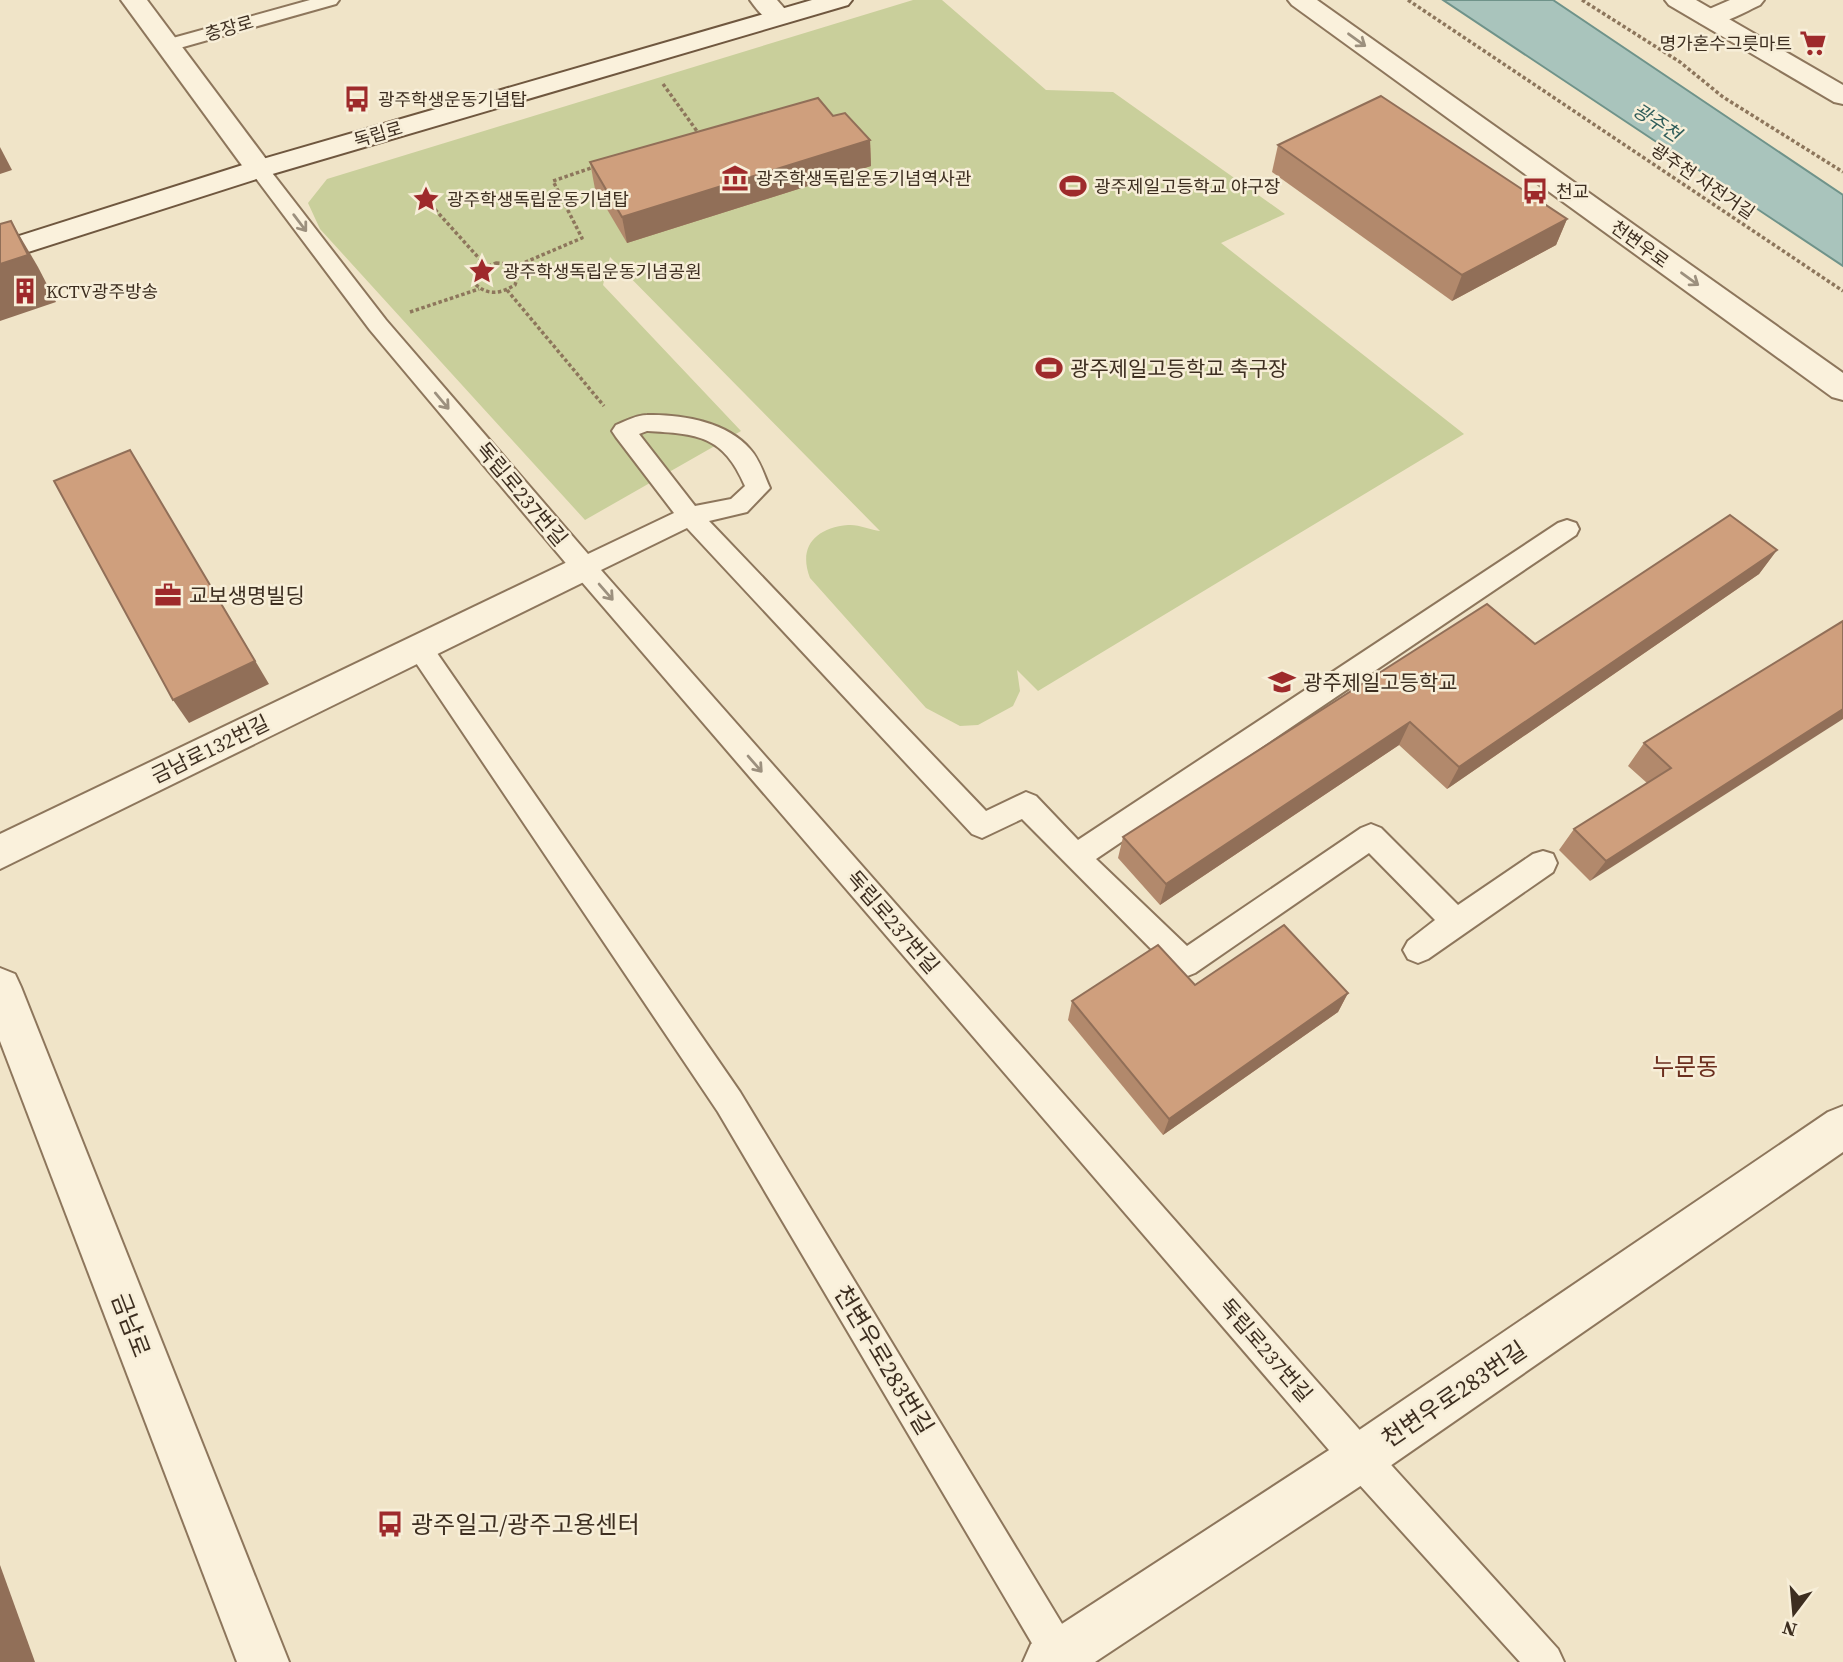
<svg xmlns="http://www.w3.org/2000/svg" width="1843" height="1662" font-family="'Source Serif 4','Noto Sans KR',serif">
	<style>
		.green { fill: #c9cf9b }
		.water { fill: #a9c4bc; stroke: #6f938a; stroke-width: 2 }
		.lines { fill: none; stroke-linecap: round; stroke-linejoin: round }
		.service-casing { stroke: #8d765c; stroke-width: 4 }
		.minor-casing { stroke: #8d765c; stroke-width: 4 }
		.tertiary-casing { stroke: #8d765c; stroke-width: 4 }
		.secondary-casing { stroke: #6f573f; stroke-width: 4 }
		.path { stroke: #8d765c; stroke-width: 3.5; stroke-dasharray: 3.5 2.5; stroke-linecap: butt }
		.service { fill: #faf1dc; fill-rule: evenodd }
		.minor { fill: #faf1dc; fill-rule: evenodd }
		.tertiary { fill: #faf1dc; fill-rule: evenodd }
		.secondary { fill: #faf1dc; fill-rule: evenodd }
		.wall { fill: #b2896c }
		.shaded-wall { fill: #916f58 }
		.building { fill: #cf9f7d; stroke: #916f58; stroke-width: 2 }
		.oneway { stroke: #9c907e }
		.labels { text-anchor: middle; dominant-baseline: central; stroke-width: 5; stroke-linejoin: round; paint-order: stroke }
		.far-street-label { font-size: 18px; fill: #3d2e20; stroke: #f7eed8 }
		.far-poi-label { font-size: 18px; fill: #3d2e20; stroke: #f7eed8; text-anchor: start }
		.far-water-label { font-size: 19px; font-style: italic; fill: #2f5d5a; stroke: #f7eed8 }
		.poi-label { font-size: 21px; fill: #3d2e20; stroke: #f7eed8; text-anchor: start }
		.street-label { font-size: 21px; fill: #3d2e20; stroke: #f7eed8 }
		.quarter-label { font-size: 24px; fill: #6b2e1e; stroke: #f7eed8 }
		.near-street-label { font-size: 24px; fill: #3d2e20; stroke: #f7eed8 }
		.near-poi-label { font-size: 24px; fill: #3d2e20; stroke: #f7eed8; text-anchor: start }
	</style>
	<rect width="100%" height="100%" fill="#f0e4c8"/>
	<path class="green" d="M913,0H942L1046,90L1113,92L1285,214L1221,243L1464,434L1038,691L1017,670L1020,691L1013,706L978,725L960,726L926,708L810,578C798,547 815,528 848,525C858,524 871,530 880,531L610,257L603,285L741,431L585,520L320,229L308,203L327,179Z"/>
	<path class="water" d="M1443,0H1553L1843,195V266Z"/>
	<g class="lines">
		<g class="service-casing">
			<g id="service">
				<path d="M310,0H339L336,4L176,49H162L160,45L162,41Z"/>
				<path d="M259,163L266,165L386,320L588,554L674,513L616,437L612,431L616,425C626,421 637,415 647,415C681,414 727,422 750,449C760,460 764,475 770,488L747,512L709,521L986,811L1026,792L1036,796L1078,840L1558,523L1567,520L1576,523L1579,529L1576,535L1096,859L1187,946L1361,828L1371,824L1381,828L1458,905L1533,854L1543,851L1553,854L1557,863L1553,872L1428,959L1418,963L1408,959L1403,950L1408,941L1435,920L1369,853L1195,973L1185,977L1175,973L1022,819L982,838L972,834L687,528L601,570L1373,1445L1558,1649L1564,1662H1520L1347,1471L575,574L370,330L249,169L252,165ZM647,431C698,434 723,435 745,486L731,499L695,506L639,434Z"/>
				<path d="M419,637L428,640L740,1092L1073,1642L1079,1655L1076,1662H1043L718,1112L410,654L406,647L410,640Z"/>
			</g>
		</g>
		<g class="minor-casing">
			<g id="minor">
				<path d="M750,0H777L792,17L788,22C770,27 760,14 750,0Z"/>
				<path d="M1730,0H1764L1760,5C1742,13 1720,28 1700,23L1696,18L1700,13Z"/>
				<path d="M584,554L596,558L601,567L596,576L0,869V834Z"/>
				<path d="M1843,1106V1152L1377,1475L1095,1662H1023L1031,1644L1343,1441L1828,1112Z"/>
			</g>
		</g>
		<g class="tertiary-casing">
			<g id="tertiary">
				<path d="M121,0H147L269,163L273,169L269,175L259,177L249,175Z"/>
				<path d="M1288,0H1317L1843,373V400L1832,397L1292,5Z"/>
				<path d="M1665,0H1696L1843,85V104L1834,102L1669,5Z"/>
				<path d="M0,968L15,974L21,987L289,1662H237L0,1041Z"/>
			</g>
		</g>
		<g class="secondary-casing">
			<path id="secondary" d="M812,0H852L848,5L269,175L0,261V242L249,163Z"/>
		</g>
		<g class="path">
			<path d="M1408,0L1843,291"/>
			<path d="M1582,0L1680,62L1723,97L1843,172"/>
			<path d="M663,84L699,134L696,135"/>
			<path d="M431,205L486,266"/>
			<path d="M496,263L506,264L519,272L515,285C500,294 487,296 474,283L478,271Z"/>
			<path d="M514,267L582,238L553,181L594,167"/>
			<path d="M507,290L604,406"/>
			<path d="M410,312L479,289"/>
		</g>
		<use href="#service" class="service"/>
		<use href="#minor" class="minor"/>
		<use href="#tertiary" class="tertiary"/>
		<use href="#secondary" class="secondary"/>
	</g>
	<g class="wall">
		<path d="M833,116L870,140L871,166L627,243L595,189L590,162Z"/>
		<path d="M1278,145L1567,219L1556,245L1452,301L1272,172Z"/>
		<path d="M1777,550L1759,574L1447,789L1399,745L1160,905L1118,858L1123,837L1535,644Z"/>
		<path d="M1843,621L1590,881L1559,850L1574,829L1647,783L1628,766L1644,743Z"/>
		<path d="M1195,985L1348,993L1338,1012L1163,1135L1068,1020L1072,1001Z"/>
	</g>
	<g class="shaded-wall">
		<path d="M870,140L871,166L627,243L622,217Z"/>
		<path d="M0,147L12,170L0,174Z"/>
		<path d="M1567,219L1556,245L1452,301L1462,275Z"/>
		<path d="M11,221L38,267L56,302L0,321V264Z"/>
		<path d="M130,450L269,684L189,723L173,700Z"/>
		<path d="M1777,550L1759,574L1447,789L1459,767Z"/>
		<path d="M1843,709V719L1590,881L1606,861Z"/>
		<path d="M1410,722L1399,745L1160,905L1166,884Z"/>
		<path d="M1348,993L1338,1012L1163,1135L1169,1119Z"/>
		<path d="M0,1565L35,1662H0Z"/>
	</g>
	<g class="building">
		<path d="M1381,96L1567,219L1462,275L1278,145Z"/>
		<path d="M818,98L833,116L845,113L870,140L622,217L590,162Z"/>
		<path d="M11,221L28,255L0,264V224Z"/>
		<path d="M130,450L255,661L173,700L54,481Z"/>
		<path d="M1730,515L1777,550L1459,767L1410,722L1166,884L1123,837L1487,604L1535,644Z"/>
		<path d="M1843,621V709L1606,861L1574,829L1671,768L1644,743Z"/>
		<path d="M1284,925L1348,993L1169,1119L1072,1001L1158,945L1195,985Z"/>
	</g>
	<defs><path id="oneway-shaft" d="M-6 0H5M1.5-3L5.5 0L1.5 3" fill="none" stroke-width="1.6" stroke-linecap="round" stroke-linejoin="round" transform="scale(1.75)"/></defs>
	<g class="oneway">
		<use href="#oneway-shaft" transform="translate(1357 40) rotate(36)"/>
		<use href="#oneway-shaft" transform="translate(300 223) rotate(53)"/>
		<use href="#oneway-shaft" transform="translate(1690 279) rotate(36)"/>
		<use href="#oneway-shaft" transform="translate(442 401) rotate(50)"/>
		<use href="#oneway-shaft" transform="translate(606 592) rotate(49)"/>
		<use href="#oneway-shaft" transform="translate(755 764) rotate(49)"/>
	</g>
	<defs>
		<g id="supermarket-bare" transform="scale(2.1)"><path d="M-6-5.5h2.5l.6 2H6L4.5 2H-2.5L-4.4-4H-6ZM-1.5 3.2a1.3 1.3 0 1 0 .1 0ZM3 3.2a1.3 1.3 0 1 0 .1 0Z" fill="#9e2a2b" stroke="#f7eed8" stroke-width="2.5" paint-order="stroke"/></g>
		<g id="bus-bare" transform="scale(2.1)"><path d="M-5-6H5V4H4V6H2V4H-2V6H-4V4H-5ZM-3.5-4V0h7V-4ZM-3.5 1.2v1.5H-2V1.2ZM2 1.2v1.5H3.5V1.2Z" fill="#9e2a2b" stroke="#f7eed8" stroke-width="2.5" paint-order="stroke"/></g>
		<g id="museum-bare" transform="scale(2.1)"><path d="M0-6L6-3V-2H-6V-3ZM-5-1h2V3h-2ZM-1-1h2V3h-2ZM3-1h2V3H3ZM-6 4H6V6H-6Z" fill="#9e2a2b" stroke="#f7eed8" stroke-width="2.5" paint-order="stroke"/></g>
		<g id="stadium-bare" transform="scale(2.1)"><path d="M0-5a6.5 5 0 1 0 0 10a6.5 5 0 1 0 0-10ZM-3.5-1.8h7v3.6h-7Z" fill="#9e2a2b" stroke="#f7eed8" stroke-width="2.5" paint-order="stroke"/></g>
		<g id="sight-bare" transform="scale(2.1)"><path d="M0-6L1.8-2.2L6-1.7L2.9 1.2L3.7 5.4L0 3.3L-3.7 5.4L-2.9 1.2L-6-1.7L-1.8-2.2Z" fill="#9e2a2b" stroke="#f7eed8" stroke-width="2.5" paint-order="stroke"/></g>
		<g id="building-bare" transform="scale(2.1)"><path d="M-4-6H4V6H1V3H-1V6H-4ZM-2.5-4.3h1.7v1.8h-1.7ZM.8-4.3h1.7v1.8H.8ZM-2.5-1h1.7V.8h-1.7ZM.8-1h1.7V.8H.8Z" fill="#9e2a2b" stroke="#f7eed8" stroke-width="2.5" paint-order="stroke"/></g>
		<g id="office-bare" transform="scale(2.1)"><path d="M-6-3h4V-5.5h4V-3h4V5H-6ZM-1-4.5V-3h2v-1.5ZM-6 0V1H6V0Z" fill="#9e2a2b" stroke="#f7eed8" stroke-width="2.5" paint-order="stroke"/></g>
		<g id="school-bare" transform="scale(2.1)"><path d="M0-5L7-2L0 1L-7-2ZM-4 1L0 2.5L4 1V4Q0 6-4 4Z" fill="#9e2a2b" stroke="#f7eed8" stroke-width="2.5" paint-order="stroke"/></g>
	</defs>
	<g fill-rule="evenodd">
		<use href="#supermarket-bare" x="1813" y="43"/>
		<use href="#bus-bare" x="357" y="99"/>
		<use href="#museum-bare" x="735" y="178"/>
		<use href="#stadium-bare" x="1073" y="186"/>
		<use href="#bus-bare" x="1535" y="191"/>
		<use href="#sight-bare" x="426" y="199"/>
		<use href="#sight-bare" x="482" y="271"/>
		<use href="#building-bare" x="25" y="291"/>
		<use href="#stadium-bare" x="1049" y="368"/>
		<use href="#office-bare" x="168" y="595"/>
		<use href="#school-bare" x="1282" y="682"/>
		<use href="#bus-bare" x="390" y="1524"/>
	</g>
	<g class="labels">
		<g class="far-street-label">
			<text transform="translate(229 28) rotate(-16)">충장로</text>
			<text transform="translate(378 134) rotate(-16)">독립로</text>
			<text transform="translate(1703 181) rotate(34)">광주천 자전거길</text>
			<text transform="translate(1640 244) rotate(36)">천변우로</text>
		</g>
		<g class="far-poi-label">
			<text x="1792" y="43" text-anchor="end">명가혼수그릇마트</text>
			<text x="378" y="99">광주학생운동기념탑</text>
			<text x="756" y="178">광주학생독립운동기념역사관</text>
			<text x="1094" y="186">광주제일고등학교 야구장</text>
			<text x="1556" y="191">천교</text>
			<text x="447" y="199">광주학생독립운동기념탑</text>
			<text x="503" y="271">광주학생독립운동기념공원</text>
			<text x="46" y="291">KCTV광주방송</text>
		</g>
		<g class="far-water-label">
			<text transform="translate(1657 122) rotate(33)">광주천</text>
		</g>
		<g class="poi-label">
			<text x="1070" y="368">광주제일고등학교 축구장</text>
			<text x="189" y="595">교보생명빌딩</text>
			<text x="1303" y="682">광주제일고등학교</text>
		</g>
		<g class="street-label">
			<text transform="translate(522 494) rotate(50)">독립로237번길</text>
			<text transform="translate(210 749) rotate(-26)">금남로132번길</text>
			<text transform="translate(893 922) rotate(49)">독립로237번길</text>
			<text transform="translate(1266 1350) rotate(49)">독립로237번길</text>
		</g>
		<g class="quarter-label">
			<text x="1685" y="1066">누문동</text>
		</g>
		<g class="near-street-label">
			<text transform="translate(131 1325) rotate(69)">금남로</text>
			<text transform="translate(884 1360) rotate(59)">천변우로283번길</text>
			<text transform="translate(1454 1394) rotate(-34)">천변우로283번길</text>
		</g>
		<g class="near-poi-label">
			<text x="411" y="1524">광주일고/광주고용센터</text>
		</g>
	</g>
	<g transform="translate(1794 1613) rotate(196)" stroke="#f7eed8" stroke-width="5" paint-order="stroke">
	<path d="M0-5L12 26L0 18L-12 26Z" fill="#3d2e20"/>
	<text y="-10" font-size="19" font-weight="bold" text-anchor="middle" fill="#3d2e20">N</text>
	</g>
</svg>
